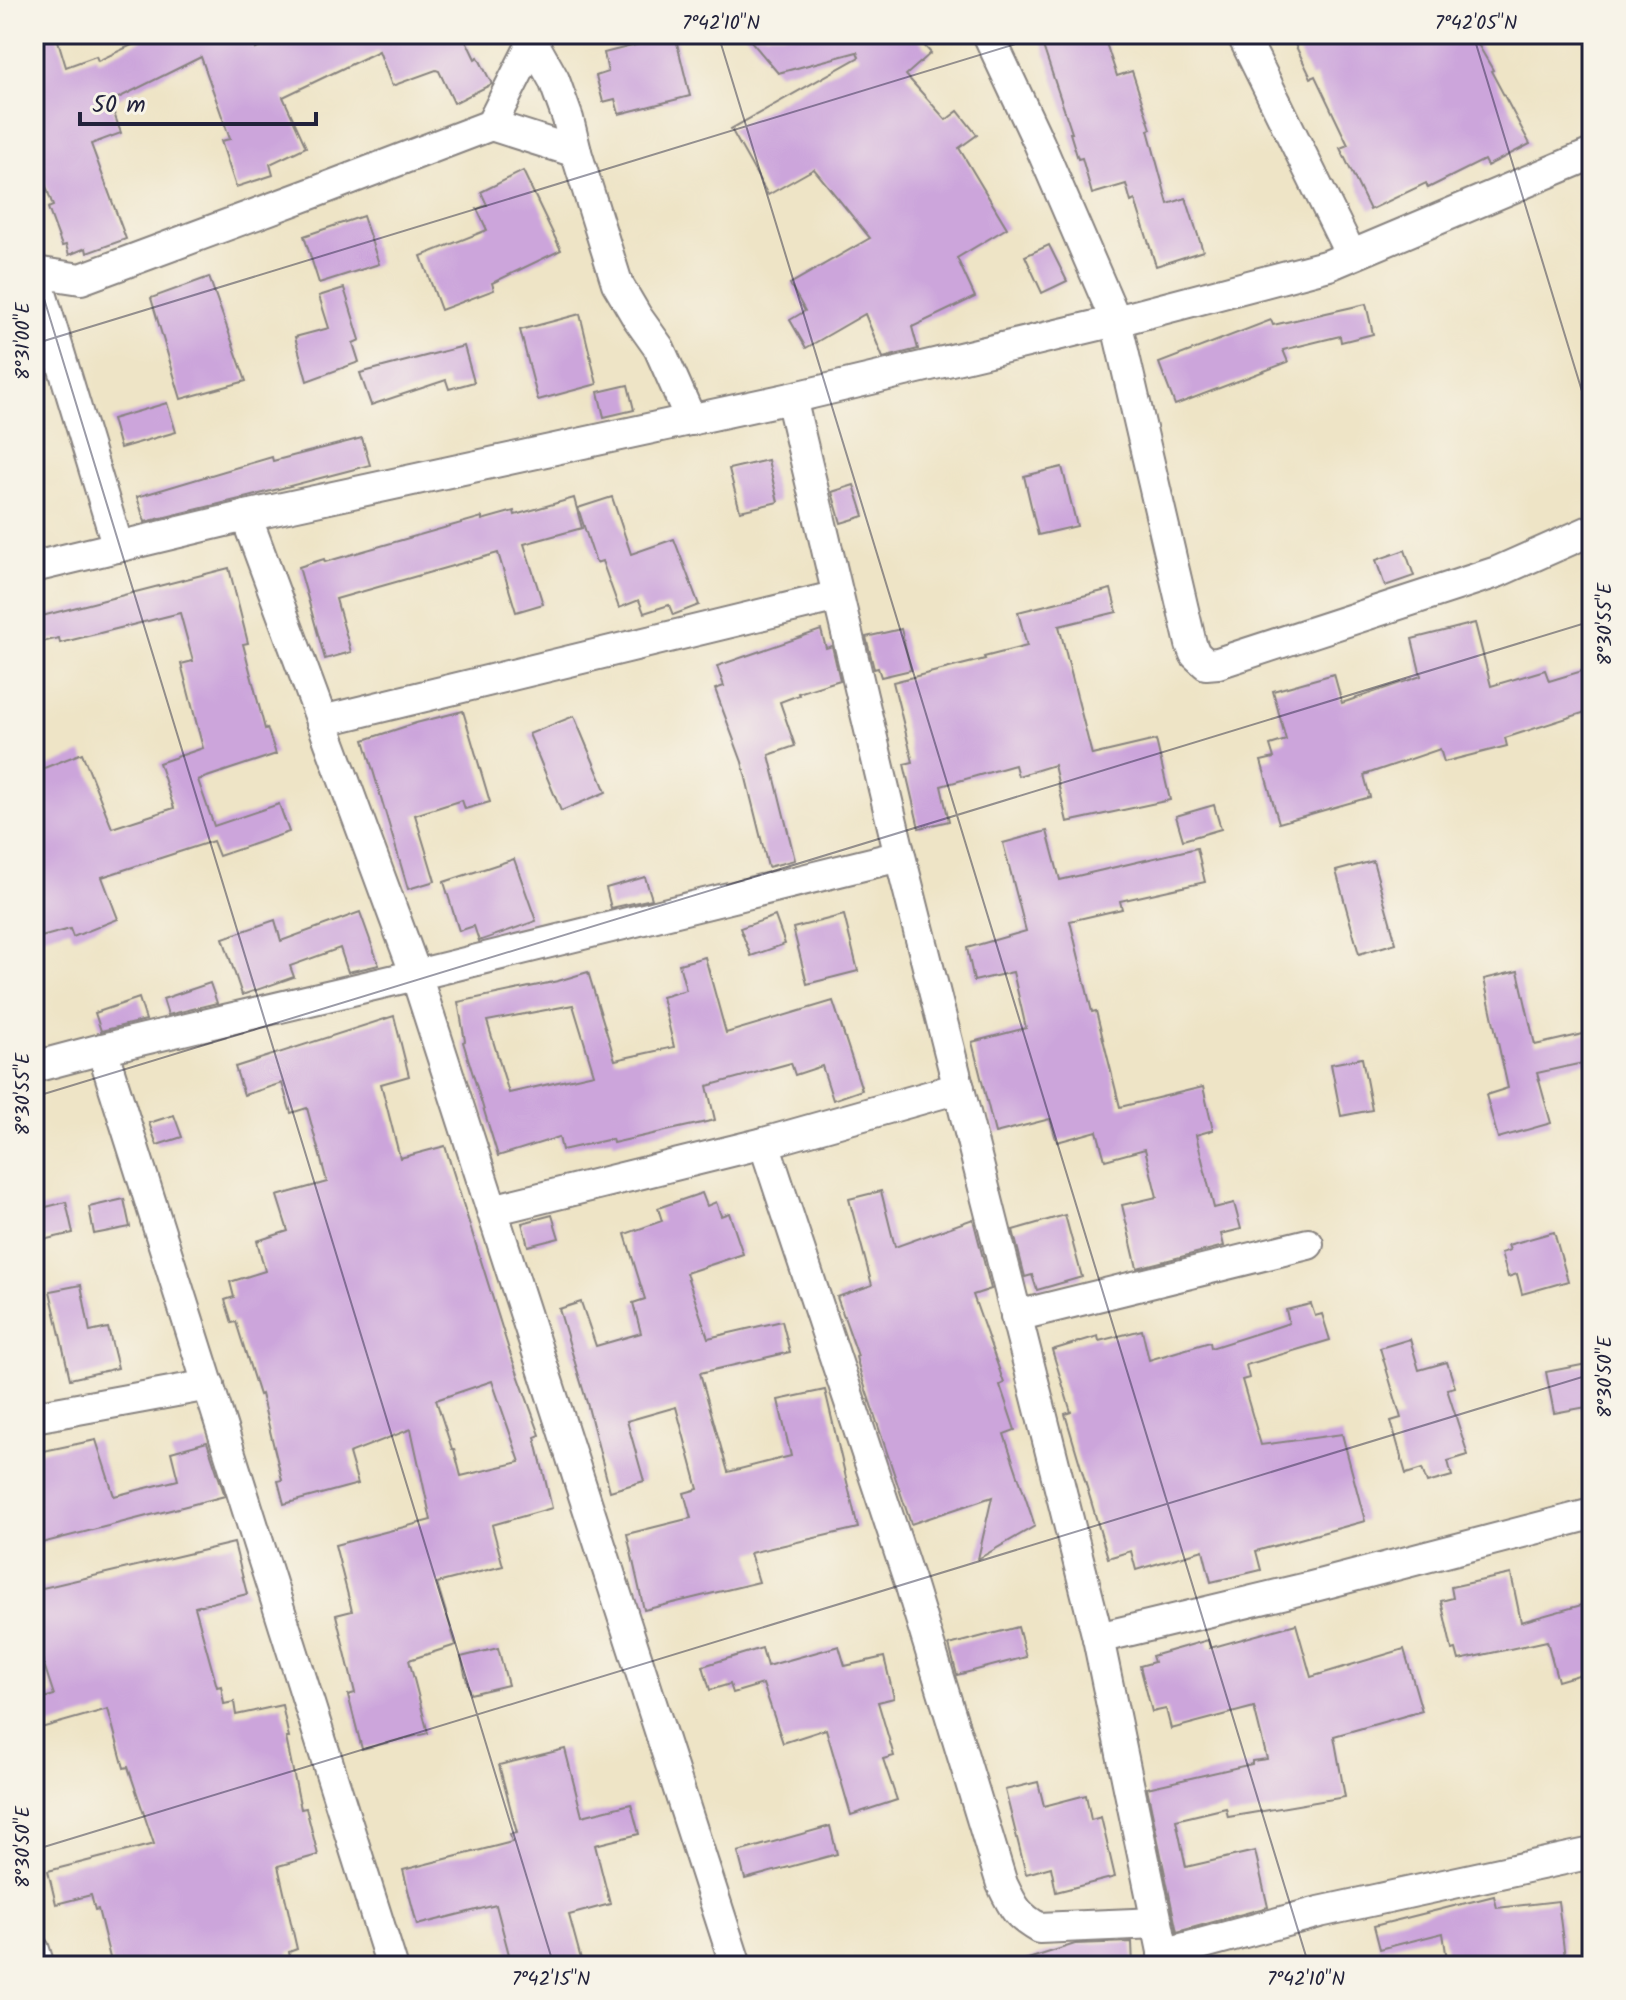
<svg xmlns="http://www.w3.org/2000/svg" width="1626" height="2000" font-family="Kalam,sans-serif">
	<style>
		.building { fill: #cca5db; fill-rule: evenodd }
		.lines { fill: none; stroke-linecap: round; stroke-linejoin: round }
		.street-casing { stroke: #888380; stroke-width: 34 }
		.street { stroke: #fff; stroke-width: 30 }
		.ticks { fill: none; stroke: #22223b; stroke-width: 2; stroke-opacity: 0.45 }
		.neatline { fill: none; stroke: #22223b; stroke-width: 3 }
		.ticks-label { font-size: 20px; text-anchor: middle; fill: #22223b }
	</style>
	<rect width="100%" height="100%" fill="#f7f3e8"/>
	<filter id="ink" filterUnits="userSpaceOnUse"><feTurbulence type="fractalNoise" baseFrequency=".0125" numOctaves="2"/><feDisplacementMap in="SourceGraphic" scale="16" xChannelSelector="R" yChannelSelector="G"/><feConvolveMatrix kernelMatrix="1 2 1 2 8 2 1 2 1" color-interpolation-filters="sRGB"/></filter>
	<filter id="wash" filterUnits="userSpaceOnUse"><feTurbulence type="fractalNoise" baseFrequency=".006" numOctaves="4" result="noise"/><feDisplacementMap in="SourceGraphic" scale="32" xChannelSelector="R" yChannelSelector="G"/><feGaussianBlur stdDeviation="1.8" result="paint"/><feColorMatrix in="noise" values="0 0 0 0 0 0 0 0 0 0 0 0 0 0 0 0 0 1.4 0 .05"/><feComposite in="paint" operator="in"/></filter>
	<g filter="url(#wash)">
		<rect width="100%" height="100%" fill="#eee4c6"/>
		<g id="blocks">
			<g class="building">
				<path d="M34,34H56L66,67L96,56L98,61L155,34H253L256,49L288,34H463L475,59L478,57L492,84L454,103L439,71L436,70L392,86L379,51L283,97L306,147L270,164L273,175L236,187L221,141L230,139L201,57L110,102L121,133L91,144L126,239L87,253L86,248L69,255L66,245L62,246L48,208L53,206L34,153Z"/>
				<path d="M745,34H914L931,53L906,75L946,120L958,111L977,135L959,148L1007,228L957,258L975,297L912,327L918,349L883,358L865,314L806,348L790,320L805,311L790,284L870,238L814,169L768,195L731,129L859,57L857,52L778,73Z"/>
				<path d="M1039,34H1103L1117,76L1132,71L1151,129L1148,130L1168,204L1186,198L1203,251L1156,266L1135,200L1131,202L1126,184L1092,194L1082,158L1078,159L1070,133H1072Z"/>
				<path d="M1290,34H1472L1493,70L1491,71L1530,144L1487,166L1484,160L1428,188L1426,183L1370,210L1340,148L1348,145L1315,76L1311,78Z"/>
				<path d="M675,35L690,96L619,114L615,99L603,102L596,76L608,72L604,53Z"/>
				<path d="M523,171L561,250L492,283L494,290L441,310L421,256L487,230L477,209L487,205L481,192Z"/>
				<path d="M363,216L379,264L319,283L304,236Z"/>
				<path d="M1049,245L1067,281L1042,293L1025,256Z"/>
				<path d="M209,277L246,381L181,399L151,298Z"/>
				<path d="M344,288L360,340L353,343L359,362L307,381L295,337L329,328L319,296Z"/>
				<path d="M1366,304L1373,334L1341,342L1340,336L1283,350L1288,362L1175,405L1159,363L1271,320L1273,325Z"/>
				<path d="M580,314L597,384L538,400L520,330Z"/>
				<path d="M464,346L474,382L449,389L446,380L371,405L360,373Z"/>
				<path d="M628,385L634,410L604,417L598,392Z"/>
				<path d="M167,403L176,432L120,448L112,419Z"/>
				<path d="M362,438L370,465L248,497L145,522L137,497L272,457L273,461Z"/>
				<path d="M768,460L778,502L740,511L729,469Z"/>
				<path d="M1062,467L1077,526L1038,535L1024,476Z"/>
				<path d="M854,485L864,516L841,523L832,492Z"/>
				<path d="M612,497L631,554L674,539L699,605L673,615L669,605L644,613L639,600L619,608L602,561L596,563L578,508Z"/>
				<path d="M574,498L582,528L524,544L543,604L516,612L498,553L336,599L351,652L325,659L299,567L324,559L325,562L482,517V520L514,511L515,515Z"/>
				<path d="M1405,550L1414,576L1385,586L1376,560Z"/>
				<path d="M229,568L248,643L243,644L265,729L267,728L276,754L198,780L214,826L279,804L289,832L219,856L213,841L102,877L118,919L73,937L70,929L34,939V772L82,753L112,828L174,808L159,763L203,748L181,664L193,661L180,613L60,643L59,638L34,644V618Z"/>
				<path d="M1111,589L1117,612L1059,626L1092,755L1156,740L1170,800L1067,822L1054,765L1018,776L1015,765L941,786L949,821L919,828L904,764L913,762L893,682L985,659L984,657L1027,646L1018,612Z"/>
				<path d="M1475,623L1491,686L1545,670L1549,681L1592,668V710L1505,738L1507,746L1444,762L1440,749L1364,775L1370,797L1279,823L1261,761L1274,758L1270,745L1286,740L1273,691L1334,674L1342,703L1421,676L1412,639Z"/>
				<path d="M901,629L911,670L881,677L878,668L874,669L866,637Z"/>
				<path d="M821,630L826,648L832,646L840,680L798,693L799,695L780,702L795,746L769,755L795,860L768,867L742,762L715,689L724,686L717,666Z"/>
				<path d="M463,711L490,802L465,809L462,800L415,815L435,881L408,889L364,740L416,723Z"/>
				<path d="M574,716L606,792L561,811L529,734Z"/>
				<path d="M1214,805L1221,829L1183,840L1176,816Z"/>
				<path d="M1047,831L1060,880L1197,848L1205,882L1120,901L1122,909L1070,921L1092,1012L1096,1011L1120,1107L1203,1087L1213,1130L1196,1135L1214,1208L1234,1203L1241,1229L1221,1234L1224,1246L1137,1268L1122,1205L1157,1197L1145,1149L1105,1160L1097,1131L1057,1142L1050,1119L995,1133L972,1042L1026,1028L1013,972L974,981L967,948L1026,931L1003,843Z"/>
				<path d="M514,859L536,921L479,941L474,926L459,931L444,882Z"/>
				<path d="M1373,861L1396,943L1359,954L1336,871Z"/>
				<path d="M645,877L652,899L611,908L606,888Z"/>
				<path d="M360,912L379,965L348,972L340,948L290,966L294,977L242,995L223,938L275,920L281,941Z"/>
				<path d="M844,915L858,971L807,984L793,928Z"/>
				<path d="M775,916L785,944L751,956L740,928Z"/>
				<path d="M705,957L726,1033L833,1001L862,1090L833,1100L822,1066L795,1075L791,1063L707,1086L715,1120L613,1143L612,1139L562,1150L559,1137L498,1156L463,1042L465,1041L458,1002L558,981L588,972L615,1060L674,1047L662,997L686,990L679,964ZM573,1005L594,1074L509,1093L487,1021Z"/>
				<path d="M1518,971L1535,1045L1592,1032V1061L1537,1073L1551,1123L1498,1138L1486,1095L1508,1088L1484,979Z"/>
				<path d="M210,983L217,1003L168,1015L163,999Z"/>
				<path d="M139,998L146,1020L101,1031L95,1013Z"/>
				<path d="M394,1016L409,1076L381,1084L400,1158L445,1146L509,1350L540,1435L535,1437L552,1508L492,1525L503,1566L437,1583L456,1645L409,1660L428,1733L362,1749L348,1695L355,1693L336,1615L352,1611L335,1545L431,1520L411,1429L349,1453L358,1484L284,1504L278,1481L282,1480L261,1394L259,1395L236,1322L232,1323L225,1300L234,1297L230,1282L265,1271L257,1241L288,1231L277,1196L327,1182L307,1108L291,1113L282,1083L244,1095L235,1067ZM492,1381L520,1462L461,1476L454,1449H452L436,1400Z"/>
				<path d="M1362,1058L1372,1110L1341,1116L1331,1064Z"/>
				<path d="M174,1115L182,1137L157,1145L149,1123Z"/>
				<path d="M881,1191L895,1247L973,1219L991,1289L973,1295L1004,1383L1000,1385L1015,1430L1004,1434L1035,1526L978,1559L992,1497L911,1524L863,1381L856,1357L858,1356L837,1297L872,1285L849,1199Z"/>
				<path d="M702,1193L707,1206L716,1202L721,1216L729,1213L743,1254L686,1273L708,1338L782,1321L790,1352L700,1373L728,1472L791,1456L778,1400L825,1390L858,1528L750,1553L759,1582L644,1610L627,1534L691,1518L684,1493L698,1489L676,1407L627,1421L644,1481L610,1491L587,1403L559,1309L581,1302L596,1346L641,1333L633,1303L645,1299L625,1234L662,1221L658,1208Z"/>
				<path d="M124,1199L130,1227L94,1234L89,1207Z"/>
				<path d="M66,1202L73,1233L34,1242V1210Z"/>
				<path d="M552,1215L559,1238L528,1246L522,1223Z"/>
				<path d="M1065,1215L1082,1277L1037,1290L1032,1275L1025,1277L1013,1230Z"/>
				<path d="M1554,1232L1568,1281L1522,1294L1517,1274L1508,1277L1501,1253L1510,1250L1508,1245Z"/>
				<path d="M81,1285L90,1332L108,1328L118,1368L70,1379L50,1291Z"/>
				<path d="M1311,1304L1315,1316L1322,1314L1330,1340L1246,1365L1249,1378L1242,1380L1261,1445L1342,1434L1365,1521L1256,1551L1261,1570L1211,1582L1203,1550L1136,1570L1131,1551L1108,1558L1065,1414L1071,1412L1052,1350L1098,1336L1099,1341L1142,1330L1149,1360L1210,1342L1211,1348L1277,1327L1289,1323L1286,1310Z"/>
				<path d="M1410,1339L1419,1370L1447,1362L1455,1387L1447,1389L1468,1455L1448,1461L1452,1476L1427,1483L1422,1469L1406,1474L1391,1421L1401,1418L1380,1348Z"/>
				<path d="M1592,1363V1406L1554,1413L1546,1372Z"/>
				<path d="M96,1440L114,1496L178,1480L171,1452L207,1442L225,1496L34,1545V1453Z"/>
				<path d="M234,1543L247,1594L195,1607L217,1687L221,1686L224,1704L234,1702L236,1715L282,1705L289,1738H286L301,1809L306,1808L318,1855L278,1866L297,1949L289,1952L290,1958L255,1966H112L98,1909L95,1910L91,1895L56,1904L48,1871L154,1844L128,1767L124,1768L108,1709L34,1730V1704L45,1701L44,1698L54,1695L34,1634V1590Z"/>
				<path d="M1511,1574L1521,1622L1592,1602V1671L1558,1681L1547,1641L1459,1660L1456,1649L1452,1650L1441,1601L1453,1598L1451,1587Z"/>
				<path d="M1296,1624L1311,1677L1404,1649L1422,1711L1334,1736L1345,1797L1228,1817L1226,1808L1176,1820L1186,1867L1255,1851L1268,1907L1177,1932L1147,1788L1252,1764V1761L1267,1759L1254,1707L1171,1729L1166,1709L1152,1712L1140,1666L1154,1662L1152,1656L1208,1640L1210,1648Z"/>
				<path d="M1018,1627L1026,1657L957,1675L949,1645Z"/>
				<path d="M839,1646L845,1666L884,1657L894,1698L878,1702L894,1756L883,1759L897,1800L851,1815L826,1729L783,1743L763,1684L733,1693L730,1684L710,1690L703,1666L762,1648L767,1666Z"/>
				<path d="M498,1648L508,1685L470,1694L461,1657Z"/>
				<path d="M565,1749L582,1816L631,1804L639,1834L595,1845L610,1904L569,1915L581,1959L550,1966H512L496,1905L417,1925L403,1870L512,1842L510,1834L517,1833L499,1765Z"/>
				<path d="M1038,1782L1044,1806L1086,1795L1091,1820L1101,1817L1115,1877L1056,1892L1051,1867L1026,1874L1005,1790Z"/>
				<path d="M830,1826L837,1854L745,1879L738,1852Z"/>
				<path d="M1494,1896L1497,1908L1558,1901L1566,1966H1448L1443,1933L1380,1949L1374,1926Z"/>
				<path d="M1132,1942L1133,1966H1026L1025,1960L1075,1944Z"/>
			</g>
		</g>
	</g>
	<g filter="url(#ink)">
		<use href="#blocks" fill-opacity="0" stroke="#888380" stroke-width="2"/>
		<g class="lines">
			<g class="street-casing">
				<g id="street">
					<path d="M528,34L554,80L568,119L576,152L617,283L637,317L659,348L691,420"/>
					<path d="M988,34L1039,143L1116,321L1191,644L1195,654L1206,664L1218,663L1497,572L1592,530"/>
					<path d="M1242,34L1351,255"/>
					<path d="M491,125L533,42"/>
					<path d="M34,270L118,547"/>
					<path d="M35,272L81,279L310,194L491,125L576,152"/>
					<path d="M791,398L900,856L1098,1638L1166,1966"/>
					<path d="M246,516L416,975L736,1966"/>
					<path d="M34,567L246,516L791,398L1116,321L1329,265L1592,154"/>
					<path d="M322,721L838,596"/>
					<path d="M102,1049L392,1966"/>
					<path d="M34,1067L102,1049L416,975L900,856"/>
					<path d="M764,1143L911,1586L1002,1884C1013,1907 1017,1916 1039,1928L1157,1923"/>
					<path d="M492,1210L764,1143L959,1088"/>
					<path d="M1016,1316L1308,1244"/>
					<path d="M34,1417L209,1385"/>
					<path d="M1098,1638L1311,1587L1592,1514"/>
					<path d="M34,1950L39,1966"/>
					<path d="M1163,1954L1319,1912L1592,1853"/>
				</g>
			</g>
			<use href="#street" class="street"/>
		</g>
	</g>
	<path class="ticks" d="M718,34L1309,1966M1473,34L1592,424M34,266L554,1966M34,344L1048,34M34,1097L1592,621M34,1850L1592,1374"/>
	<rect width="1626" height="2000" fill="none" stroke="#f7f3e8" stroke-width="88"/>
	<path d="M80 112v12h236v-12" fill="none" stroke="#22223b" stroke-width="4"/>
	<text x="92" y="112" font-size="24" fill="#22223b" stroke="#f7f3e8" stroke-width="6" paint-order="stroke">50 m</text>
	<rect x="44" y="44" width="1538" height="1912" class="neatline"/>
	<g class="ticks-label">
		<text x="721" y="29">7°42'10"N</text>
		<text x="1476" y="29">7°42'05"N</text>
		<text transform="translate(22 341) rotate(-90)" y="7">8°31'00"E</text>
		<text transform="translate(1604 624) rotate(-90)" y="7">8°30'55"E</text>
		<text transform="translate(22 1094) rotate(-90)" y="7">8°30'55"E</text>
		<text transform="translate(1604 1377) rotate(-90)" y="7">8°30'50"E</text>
		<text transform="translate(22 1847) rotate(-90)" y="7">8°30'50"E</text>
		<text x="551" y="1985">7°42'15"N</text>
		<text x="1306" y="1985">7°42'10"N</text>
	</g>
</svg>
